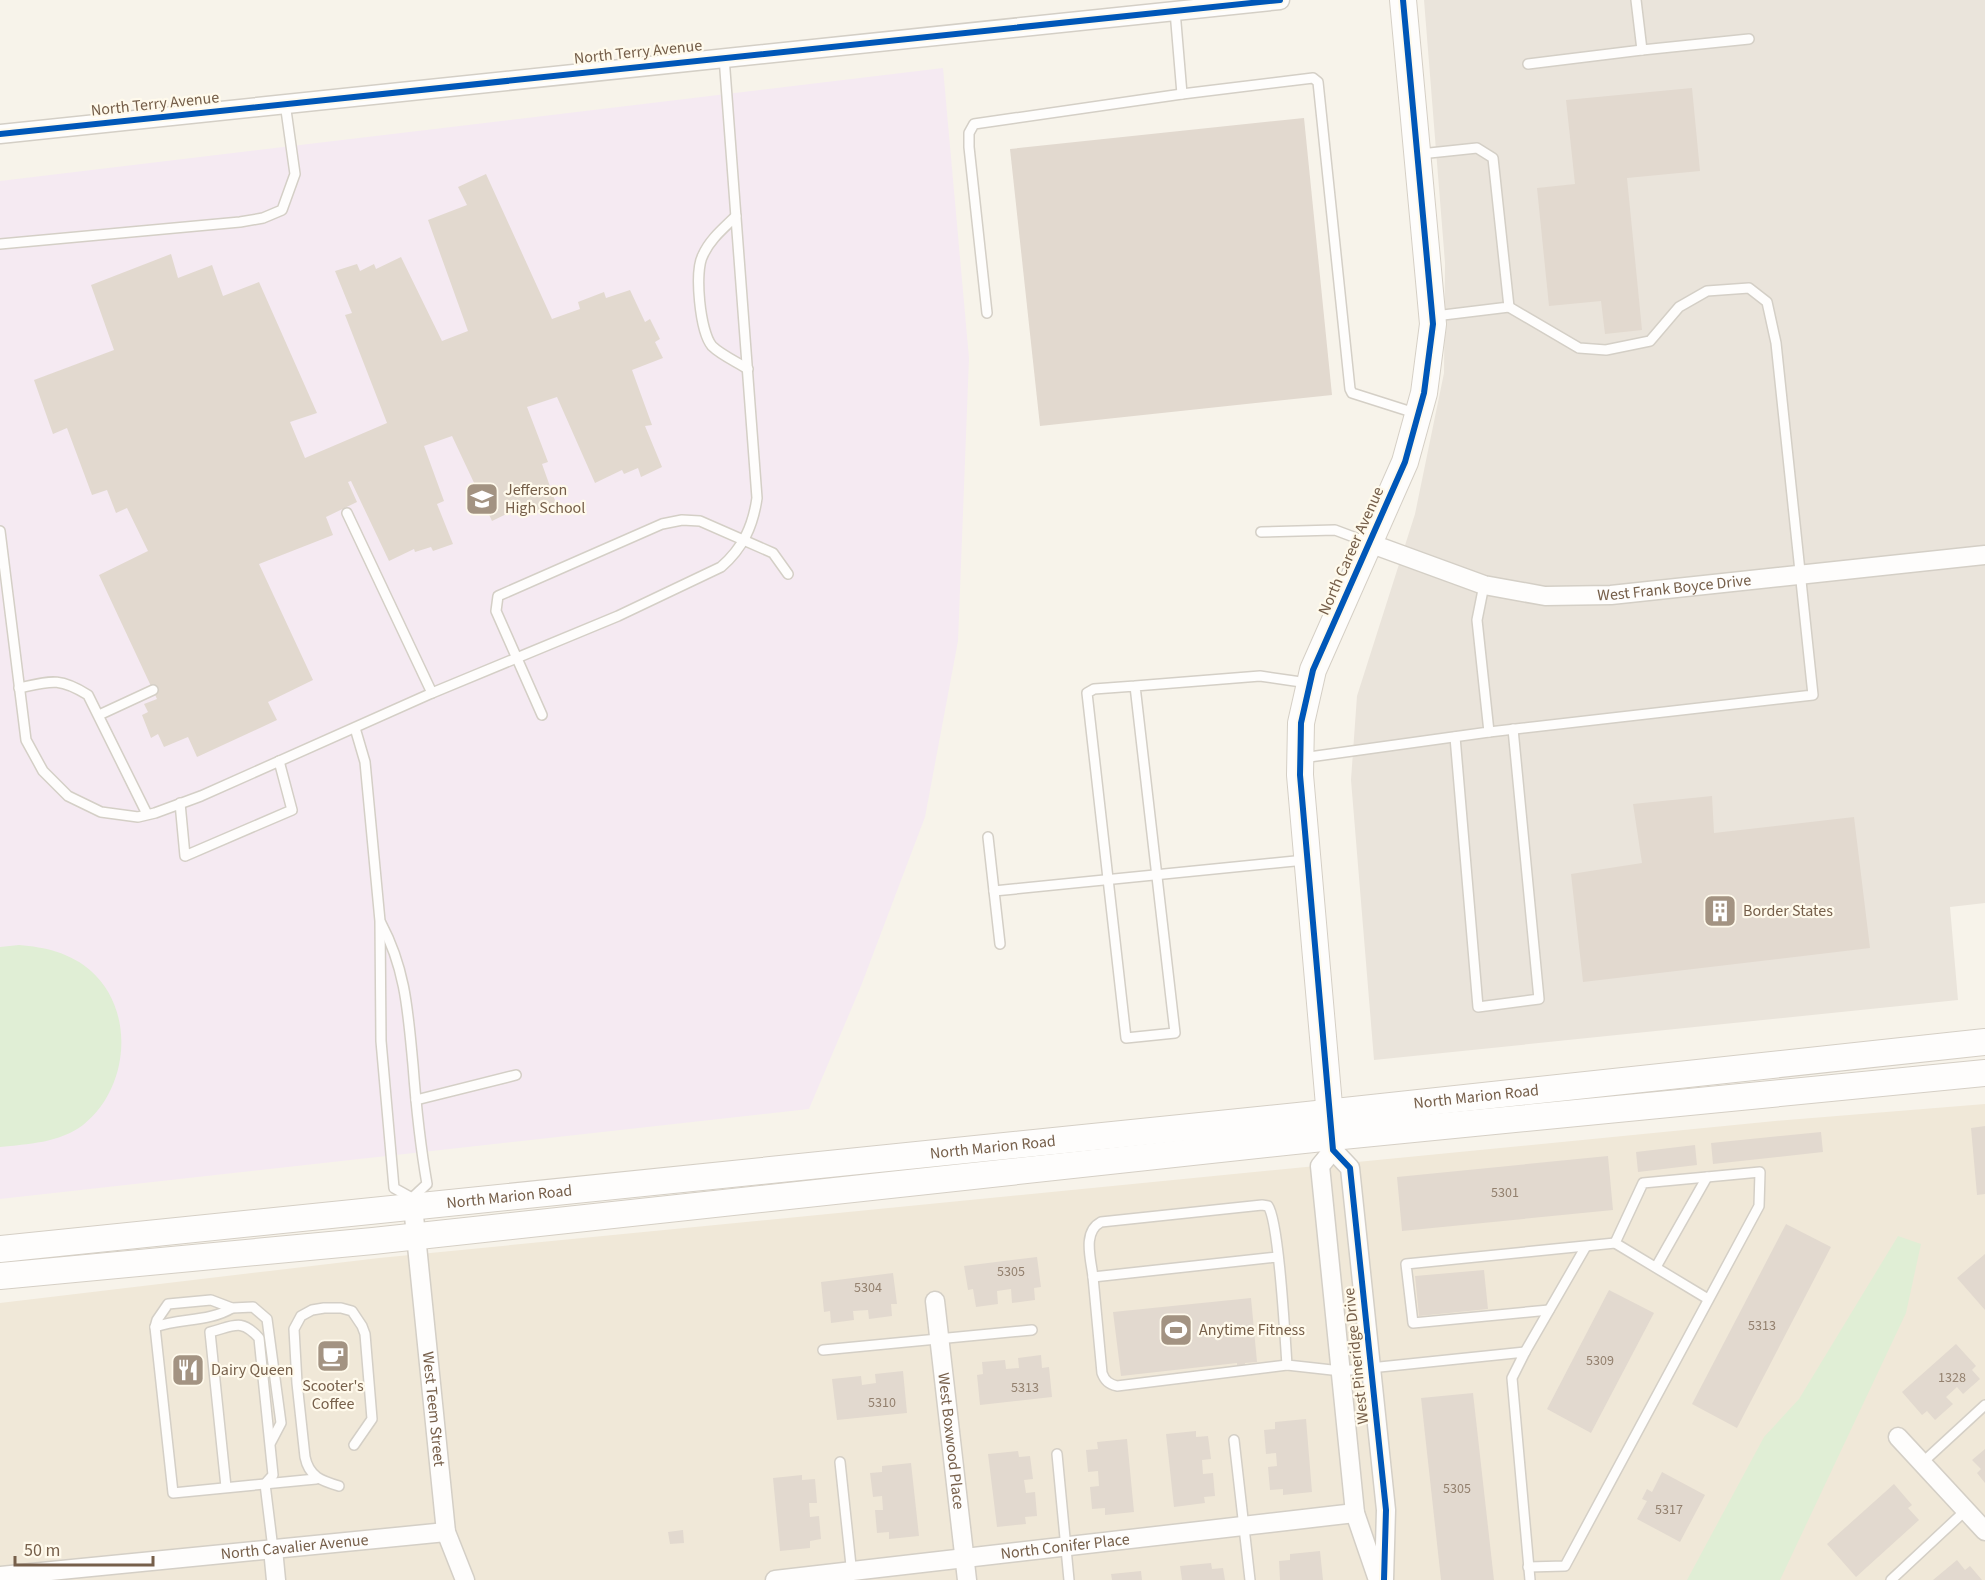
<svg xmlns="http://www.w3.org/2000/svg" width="1985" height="1580" font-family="'Source Sans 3',sans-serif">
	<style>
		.residential { fill: #f0e8d8 }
		.industrial { fill: #eae4db }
		.education { fill: #f5eaf2 }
		.green { fill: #e0eed5 }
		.building { fill: #e2d9cf }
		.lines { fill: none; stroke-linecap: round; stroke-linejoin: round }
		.lane-casing { stroke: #d4cfc6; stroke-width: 12 }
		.street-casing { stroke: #d4cfc6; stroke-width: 21 }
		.secondary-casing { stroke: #d5cfc5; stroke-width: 28 }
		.lane { stroke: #fefdfc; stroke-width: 9 }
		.street { stroke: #fefdfc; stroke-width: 18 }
		.secondary { stroke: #fefdfc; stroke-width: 26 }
		.cycleway-casing { stroke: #fffaec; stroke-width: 10 }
		.cycleway { stroke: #0057b8; stroke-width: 6 }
		.labels { text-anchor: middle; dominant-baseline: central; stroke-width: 4.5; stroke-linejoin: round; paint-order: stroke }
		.number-label { font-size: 14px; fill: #93806e }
		.street-label { font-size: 16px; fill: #765f4a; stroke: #fffaec }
		.poi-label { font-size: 16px; fill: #765f4a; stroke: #fffaec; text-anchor: start }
	</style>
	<rect width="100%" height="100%" fill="#f7f3ea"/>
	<path class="residential" d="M1985,1104V1580H0V1303L379,1258L1775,1121Z"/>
	<path class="industrial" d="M1424,0H1985V903L1950,907L1958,1000L1374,1060L1351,780L1357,696L1415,514L1444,373L1445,263Z"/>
	<path class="education" d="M943,68L969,358L958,641L925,817L861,986L809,1109L0,1199V181Z"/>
	<g class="green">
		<path d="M19,945C45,947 71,953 91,971C136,1011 129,1089 83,1125C59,1143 28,1144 0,1147V947Z"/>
		<path d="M1898,1236L1921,1244L1906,1313L1780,1580H1687L1764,1437L1799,1399Z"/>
	</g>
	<g class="building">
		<path d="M1692,88L1700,171L1627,178L1642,330L1605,334L1601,301L1549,306L1537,188L1575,184L1566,100Z"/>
		<path d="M1304,118L1332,395L1040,426L1010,149Z"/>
		<path d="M486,174L552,319L580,309L578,302L604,292L606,298L630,290L645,322L650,319L660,339L655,342L663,358L632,370L652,425L645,426L662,467L641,477L638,468L624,474L622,470L595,483L557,397L527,407L548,462L542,464L557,506L538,513L536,507L518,513L517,509L492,521L452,436L424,446L444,501L437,504L453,544L433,551L431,547L415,552L414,549L389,561L351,481L348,482L357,502L326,517L333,535L259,564L313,680L268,702L277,720L197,757L188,737L164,747L158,734L151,738L142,715L148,712L144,704L157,699L99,575L148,551L127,508L116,513L107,490L92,495L67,428L53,434L34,380L114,350L91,285L171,254L178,278L212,265L223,296L259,282L317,413L290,422L305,458L387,423L345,315L352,313L335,271L357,264L360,271L374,264L376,269L401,257L442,341L468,331L428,220L467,205L458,187Z"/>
		<path d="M1712,796L1714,833L1854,817L1870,948L1583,982L1571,874L1642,863L1633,804Z"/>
		<path d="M1985,1126V1194L1977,1195L1971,1128Z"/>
		<path d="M1821,1132L1823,1152L1713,1164L1711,1143Z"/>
		<path d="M1695,1145L1697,1165L1638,1172L1636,1152Z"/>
		<path d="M1608,1156L1613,1210L1402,1231L1397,1177Z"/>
		<path d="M1786,1224L1831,1247L1737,1428L1692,1404Z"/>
		<path d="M1985,1254V1310L1957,1278Z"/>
		<path d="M1037,1257L1041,1287L1034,1288L1035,1300L1012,1303L1011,1289L997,1291L998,1304L976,1307L973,1289L968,1290L964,1266Z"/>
		<path d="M1484,1270L1488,1309L1419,1316L1415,1276Z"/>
		<path d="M893,1273L897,1304H891L892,1316L869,1319L868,1310L853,1311L854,1320L831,1323L830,1311L824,1312L821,1282Z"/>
		<path d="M1609,1290L1654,1313L1591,1433L1547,1409Z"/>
		<path d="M1251,1298L1257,1362L1245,1363L1246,1370L1237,1367V1363L1121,1376L1113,1312Z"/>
		<path d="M1956,1344L1976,1366L1972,1370L1980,1379L1963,1394L1957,1387L1946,1397L1953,1404L1935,1420L1927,1411L1922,1415L1902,1392Z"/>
		<path d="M1041,1355L1042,1368L1049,1367L1052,1397L980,1405L977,1375L983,1374L982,1362L1005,1360L1006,1369L1019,1368L1018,1358Z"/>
		<path d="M903,1371L907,1413L837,1420L832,1379L861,1376L862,1385L876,1383L875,1374Z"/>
		<path d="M1473,1393L1494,1580H1441L1421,1398Z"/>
		<path d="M1306,1419L1312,1492L1283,1495V1489L1270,1490L1268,1467L1277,1466L1276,1453L1266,1454L1264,1430L1275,1429V1422Z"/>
		<path d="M1196,1431V1437L1208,1436L1211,1459L1202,1460L1203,1474L1213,1473L1215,1496L1204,1497L1205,1503L1174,1507L1166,1434Z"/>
		<path d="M1127,1439L1134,1512L1105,1515V1508L1092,1509L1090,1487L1099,1486L1098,1471L1088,1472L1086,1450L1098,1449L1097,1442Z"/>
		<path d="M1985,1449V1483L1977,1473L1981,1469L1972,1460Z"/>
		<path d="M1018,1451L1019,1457L1030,1456L1033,1479L1024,1480L1026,1493L1035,1492L1037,1516L1025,1517L1026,1524L997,1527L988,1454Z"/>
		<path d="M911,1463L919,1536L889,1539V1532L877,1533L875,1510H883L882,1496L873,1497L870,1473L882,1472V1466Z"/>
		<path d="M1662,1472L1705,1495L1680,1542L1637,1519L1647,1501L1642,1499L1647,1489L1652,1492Z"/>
		<path d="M802,1475V1480L815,1479L817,1503H809L810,1517L819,1516L821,1539L810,1541V1548L780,1551L773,1478Z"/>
		<path d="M1894,1484L1912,1505L1908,1508L1919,1520L1856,1577L1827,1544Z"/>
		<path d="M683,1530L684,1543L670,1544L668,1532Z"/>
		<path d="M1320,1551L1323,1580H1280L1279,1561L1290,1560V1554Z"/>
		<path d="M1957,1560L1965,1570L1970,1566L1982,1580H1933Z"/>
		<path d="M1211,1563L1212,1569L1223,1568L1225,1580H1182L1180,1566Z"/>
		<path d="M1141,1571L1142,1580H1112L1111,1574Z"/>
	</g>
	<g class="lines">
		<g class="lane-casing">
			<g id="lane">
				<path d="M1636,0L1642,50L1749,39"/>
				<path d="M1175,11L1182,94"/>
				<path d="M1528,64L1642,50"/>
				<path d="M1420,154L1477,148L1493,158L1509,307L1435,316"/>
				<path d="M736,216C724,228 710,239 703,255C694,271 700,332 712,346C721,355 737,362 748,369"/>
				<path d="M0,244L240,222L263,218L282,210L295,174L285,103"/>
				<path d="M987,313L969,147V133L974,124L1182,94L1313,78L1318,82L1350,389L1352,393L1418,414"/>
				<path d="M347,513L432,693"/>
				<path d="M0,531L26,740L43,771L68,796L101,812L138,817L155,813L201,796L432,693L618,616L721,567C743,548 753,526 757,498L724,57"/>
				<path d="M1261,532L1335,530L1367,542"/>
				<path d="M1135,686L1094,689L1087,693L1126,1038L1175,1033L1135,686L1260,676L1308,683"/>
				<path d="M19,688C51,681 59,677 88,695L147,814"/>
				<path d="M99,715L153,690"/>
				<path d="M542,715L496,611L498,596L662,524L682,520L700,521L773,553L788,574"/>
				<path d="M355,728L365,762L380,921L381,1041L394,1188L412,1198"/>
				<path d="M1489,732L1813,695L1776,343L1767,302L1749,288L1707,291L1679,307L1650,341L1606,350L1579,348L1509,307"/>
				<path d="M1455,737L1478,1007L1539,999L1513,729"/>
				<path d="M1302,758L1489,732L1477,620L1484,585"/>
				<path d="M180,803L185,856L292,810L279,761"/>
				<path d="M988,837L994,891L1305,860"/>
				<path d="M994,891L1000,944"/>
				<path d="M381,923C406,970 408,1013 413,1065C416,1105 420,1144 427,1184L412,1198"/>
				<path d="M416,1100L516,1075"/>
				<path d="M1277,1257L1093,1277C1091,1259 1082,1232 1101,1222L1262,1205L1268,1206C1279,1221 1285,1338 1287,1365L1341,1371L1525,1352L1512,1378L1530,1580"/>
				<path d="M1656,1267L1707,1177"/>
				<path d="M1093,1277L1102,1373C1105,1381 1109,1384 1117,1386L1287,1365"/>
				<path d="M1549,1310L1413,1323L1406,1264L1615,1243"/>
				<path d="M155,1327C180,1318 209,1322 232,1308"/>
				<path d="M823,1350L1032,1330"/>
				<path d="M1525,1352L1585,1248"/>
				<path d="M1234,1440L1250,1580"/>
				<path d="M271,1442L281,1423L267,1319L253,1307L232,1308L211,1300L168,1304L157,1320L155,1327L173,1493L316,1479"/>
				<path d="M1057,1454L1069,1580"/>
				<path d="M840,1462L852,1575"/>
				<path d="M1922,1463L1985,1405"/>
				<path d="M339,1486C322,1481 309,1477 305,1457L297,1383L294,1329L301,1316L312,1310L324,1308H341L352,1311L362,1326L365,1334L372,1419L354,1445"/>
				<path d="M226,1487L210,1332C234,1326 241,1318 259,1338L273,1475L265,1484L273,1549"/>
				<path d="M1528,1567L1565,1566L1759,1206L1760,1172L1643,1183L1615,1243L1708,1299"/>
				<path d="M1891,1580L1966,1510"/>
			</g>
		</g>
		<g class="street-casing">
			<g id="street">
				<path d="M0,134L1280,0"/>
				<path id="s1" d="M1369,543L1484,585L1545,596L1611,595L1985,555"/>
				<path d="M1332,1137L1333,1150L1350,1168L1386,1510L1384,1580"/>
				<path d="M1333,1150L1320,1166L1355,1513L1378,1580"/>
				<path id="s2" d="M413,1206L446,1532L465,1580"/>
				<path id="s3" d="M935,1301L967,1580"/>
				<path d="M1898,1437L1985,1531"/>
				<path d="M273,1549L276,1580"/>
				<path id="s4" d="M0,1576L446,1532"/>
				<path id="s5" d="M775,1580L1355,1513"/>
			</g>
		</g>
		<g class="secondary-casing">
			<g id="secondary">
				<path d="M1331,1128L1300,775L1301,723L1313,670L1405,462L1424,393L1433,324L1403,0"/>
				<path id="s6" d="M0,1249L1298,1116L1985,1042"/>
				<path d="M0,1276L373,1241L1332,1137L1985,1073"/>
			</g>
		</g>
		<use href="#lane" class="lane"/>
		<use href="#street" class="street"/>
		<use href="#secondary" class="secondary"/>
		<g class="cycleway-casing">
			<g id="cycleway">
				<path d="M0,134L1280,0"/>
				<path d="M1384,1580L1386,1510L1350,1168L1333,1150L1300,775L1301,723L1313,670L1405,462L1424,393L1433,324L1403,0"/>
			</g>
		</g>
		<use href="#cycleway" class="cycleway"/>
	</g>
	<defs>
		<g id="school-square" transform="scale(1.725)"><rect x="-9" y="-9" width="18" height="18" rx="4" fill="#a39382" stroke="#fffaec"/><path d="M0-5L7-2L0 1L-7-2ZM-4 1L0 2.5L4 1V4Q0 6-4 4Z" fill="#fff"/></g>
		<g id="building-square" transform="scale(1.725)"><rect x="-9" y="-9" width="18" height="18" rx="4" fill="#a39382" stroke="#fffaec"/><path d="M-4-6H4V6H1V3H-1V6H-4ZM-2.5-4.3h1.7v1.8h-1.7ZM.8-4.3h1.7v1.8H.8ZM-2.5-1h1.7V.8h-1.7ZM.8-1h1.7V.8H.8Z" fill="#fff"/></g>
		<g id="stadium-square" transform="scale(1.725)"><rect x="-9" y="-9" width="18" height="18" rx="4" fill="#a39382" stroke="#fffaec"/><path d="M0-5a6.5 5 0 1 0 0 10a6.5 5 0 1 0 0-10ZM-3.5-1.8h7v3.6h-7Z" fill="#fff"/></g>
		<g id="cafe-square" transform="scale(1.725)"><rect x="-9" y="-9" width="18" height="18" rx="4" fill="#a39382" stroke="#fffaec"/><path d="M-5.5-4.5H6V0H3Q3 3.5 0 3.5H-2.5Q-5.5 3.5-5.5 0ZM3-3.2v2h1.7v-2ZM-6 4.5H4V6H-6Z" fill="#fff"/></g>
		<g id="restaurant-square" transform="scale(1.725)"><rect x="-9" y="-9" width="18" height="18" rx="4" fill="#a39382" stroke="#fffaec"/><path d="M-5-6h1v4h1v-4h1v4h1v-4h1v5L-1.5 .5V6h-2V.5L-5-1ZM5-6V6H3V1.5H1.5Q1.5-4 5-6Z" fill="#fff"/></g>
	</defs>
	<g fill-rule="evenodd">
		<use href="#school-square" x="482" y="499"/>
		<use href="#building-square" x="1720" y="911"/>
		<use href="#stadium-square" x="1176" y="1330"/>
		<use href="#cafe-square" x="333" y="1356"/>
		<use href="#restaurant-square" x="188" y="1370"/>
	</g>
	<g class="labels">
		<g class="number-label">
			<text x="1505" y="1193">5301</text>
			<text x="1011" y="1272">5305</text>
			<text x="868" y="1288">5304</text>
			<text x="1762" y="1326">5313</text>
			<text x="1600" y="1361">5309</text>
			<text x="1952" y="1378">1328</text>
			<text x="1025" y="1388">5313</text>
			<text x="882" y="1403">5310</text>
			<text x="1457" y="1489">5305</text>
			<text x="1669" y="1510">5317</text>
		</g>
		<g class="street-label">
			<text transform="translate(638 52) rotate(-6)">North Terry Avenue</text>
			<text transform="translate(155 104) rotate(-6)">North Terry Avenue</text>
			<text transform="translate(1351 551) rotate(-66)">North Career Avenue</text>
			<text stroke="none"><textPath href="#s1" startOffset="314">West Frank Boyce Drive</textPath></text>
			<text stroke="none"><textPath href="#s6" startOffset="1484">North Marion Road</textPath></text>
			<text stroke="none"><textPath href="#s6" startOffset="998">North Marion Road</textPath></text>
			<text stroke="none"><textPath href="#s6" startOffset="512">North Marion Road</textPath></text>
			<text transform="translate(1356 1356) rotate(-96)">West Pineridge Drive</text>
			<text stroke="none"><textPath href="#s2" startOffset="204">West Teem Street</textPath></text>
			<text stroke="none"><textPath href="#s3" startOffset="141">West Boxwood Place</textPath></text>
			<text stroke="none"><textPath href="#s4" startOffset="296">North Cavalier Avenue</textPath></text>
			<text stroke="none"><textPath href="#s5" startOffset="292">North Conifer Place</textPath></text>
		</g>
		<g class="poi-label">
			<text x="505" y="490">Jefferson<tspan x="505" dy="18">High School</tspan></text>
			<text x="1743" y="911">Border States</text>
			<text x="1199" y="1330">Anytime Fitness</text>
			<text x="211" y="1370">Dairy Queen</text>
			<text x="333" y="1386" text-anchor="middle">Scooter's<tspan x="333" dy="18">Coffee</tspan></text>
		</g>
	</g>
	<path d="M15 1556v9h138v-9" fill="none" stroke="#765f4a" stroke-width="3"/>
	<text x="24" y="1556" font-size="18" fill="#765f4a" stroke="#fffaec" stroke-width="4.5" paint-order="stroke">50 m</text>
</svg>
